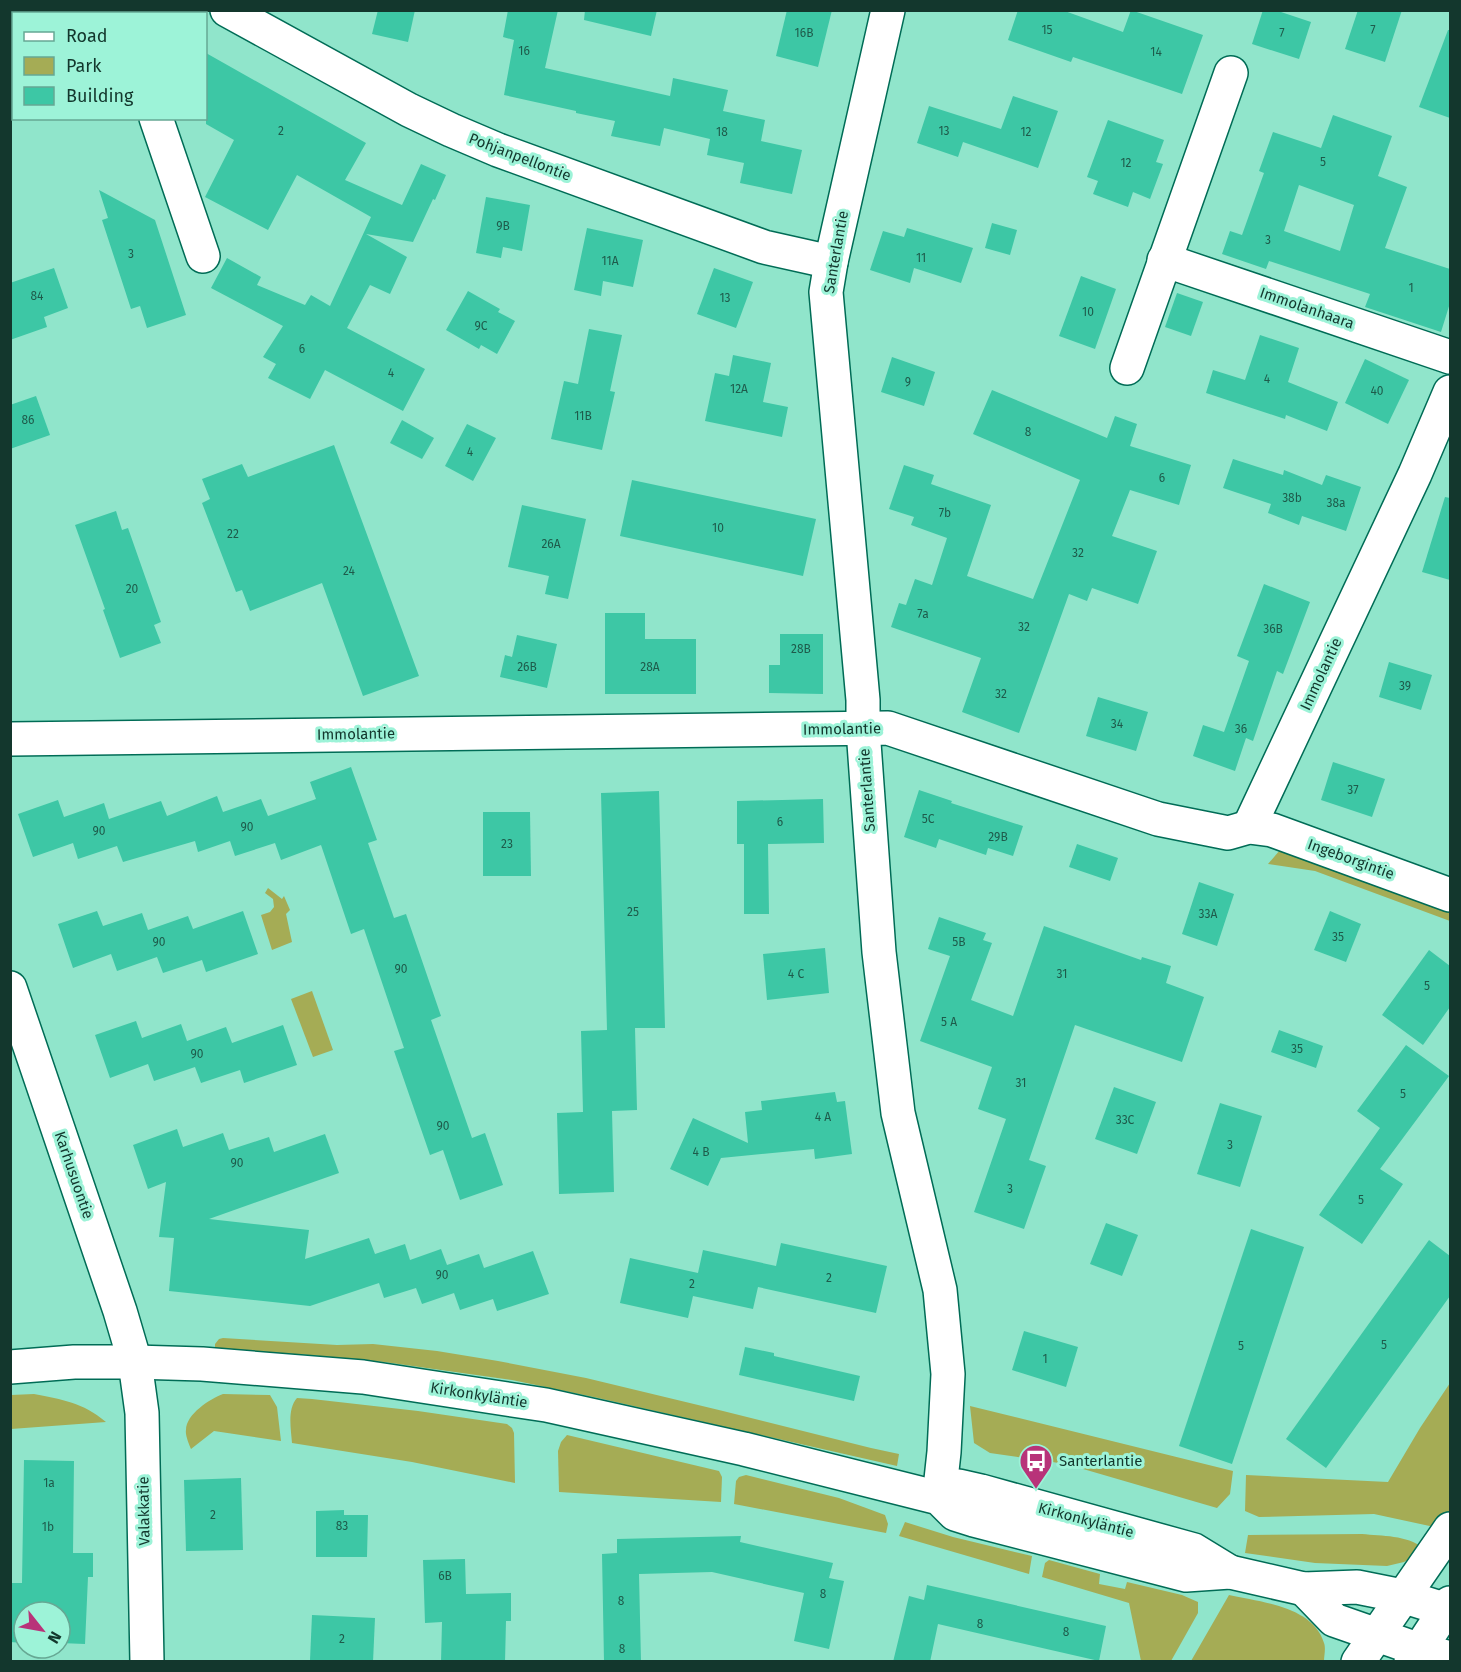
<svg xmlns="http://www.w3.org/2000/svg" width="1461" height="1672" font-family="'Fira Sans',sans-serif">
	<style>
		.green { fill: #a5ac55 }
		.building { fill: #3dc7a5; fill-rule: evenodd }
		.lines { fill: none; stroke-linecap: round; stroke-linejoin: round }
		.minor-casing { stroke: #006c56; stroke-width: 36 }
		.major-casing { stroke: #006c56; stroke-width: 36 }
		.minor { stroke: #fff; stroke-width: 33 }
		.major { stroke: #fff; stroke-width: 33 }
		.labels { text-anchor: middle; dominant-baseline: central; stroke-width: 6; stroke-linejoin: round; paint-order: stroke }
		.number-label { font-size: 12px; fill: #1e5b4b }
		.street-label { font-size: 15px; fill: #13372d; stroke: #9df3d8 }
		.poi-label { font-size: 15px; fill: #13372d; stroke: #9df3d8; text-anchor: start }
	</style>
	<rect width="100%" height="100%" fill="#90e5cb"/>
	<g class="green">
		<path d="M1280,850L1450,905V921L1315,871L1268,864Z"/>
		<path d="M268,888L282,899L284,896L290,910L286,914L292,942L272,950L261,915L270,912L274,907L273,899L265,893Z"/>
		<path d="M312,991L333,1050L313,1057L291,999Z"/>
		<path d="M223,1338L337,1345L373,1344L437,1351L498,1361L586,1378L723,1411L871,1448L899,1454L897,1466L598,1398L512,1380L384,1362L310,1355L215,1349V1344L219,1339Z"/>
		<path d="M1450,1383V1511L1439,1528L1374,1514L1259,1517L1245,1511L1246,1475L1388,1482L1420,1428Z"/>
		<path d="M34,1394C63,1400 82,1402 106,1422L11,1429V1395Z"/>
		<path d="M223,1394L270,1395L277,1407L281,1441L214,1431L191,1449C189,1444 185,1435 186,1430C186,1414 210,1399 223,1394Z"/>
		<path d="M297,1398L312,1399L418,1411L507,1424L512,1428L514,1433L515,1483L412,1462L292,1443C291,1429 287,1409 297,1398Z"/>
		<path d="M970,1406L1233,1471L1230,1494L1217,1508L1066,1464L990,1453L974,1443Z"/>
		<path d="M567,1435L719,1471L722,1477L721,1502L559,1492L558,1451L561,1442Z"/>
		<path d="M746,1475L839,1498L885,1515L888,1524L886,1533L734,1504L736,1481L739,1477Z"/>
		<path d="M905,1522L953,1537L1032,1556L1029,1574L899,1536Z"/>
		<path d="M1362,1534C1382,1536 1407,1535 1423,1548L1414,1556L1404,1562L1387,1566L1315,1563L1245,1553L1248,1535Z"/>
		<path d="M1049,1560L1100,1574L1099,1584L1125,1589L1127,1582L1182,1595L1198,1602V1613L1171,1661H1141L1129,1603L1042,1577L1045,1563Z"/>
		<path d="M1229,1595C1260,1602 1313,1606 1324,1643C1326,1648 1324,1656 1324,1661H1191Z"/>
	</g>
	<g class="building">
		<path d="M378,10H415L408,42L372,34Z"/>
		<path d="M508,10H558L545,68L670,96L673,78L728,90L723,111L765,120L761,141L802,150L792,194L740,183L744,163L707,155L710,139L664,128L660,146L611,136L615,121L576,113V111L504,95L514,40L503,37Z"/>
		<path d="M585,10H657L651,36L584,20Z"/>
		<path d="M787,10H832L818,67L776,56Z"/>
		<path d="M1018,10H1062L1123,32L1131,10L1203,35L1182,94L1073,57L1071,62L1008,40Z"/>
		<path d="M1263,10H1275L1311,22L1299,59L1252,44Z"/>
		<path d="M1358,10H1402L1385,62L1345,49Z"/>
		<path d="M1448,30H1450V118L1419,107Z"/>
		<path d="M206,53L366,143L345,180L402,205L421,164L446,175L435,200L433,199L413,242L366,234L407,257L390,294L370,285L347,328L425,369L403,411L325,370L310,399L268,378L276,364L263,357L283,326L211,288L227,258L261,277L257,285L305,305L311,295L330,306L371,217L297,175L268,230L205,197L234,140L206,124Z"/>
		<path d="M1013,96L1058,111L1038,168L963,142L958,157L917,143L929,106L1001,129Z"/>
		<path d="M1333,115L1392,136L1378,176L1407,187L1385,248L1450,269V303L1441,332L1365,307L1370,294L1269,261L1266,269L1222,254L1230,231L1242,235L1264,173L1259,171L1273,132L1321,148ZM1299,185L1354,205L1340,251L1284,231Z"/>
		<path d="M1108,120L1164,140L1156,162L1163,164L1150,199L1133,192L1128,207L1093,194L1098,181L1087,177Z"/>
		<path d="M99,190L155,220L186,315L147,328L140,306L131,309L102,220L108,218Z"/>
		<path d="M486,197L530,205L522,251L503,247L501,258L476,253Z"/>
		<path d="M992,223L1017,230L1010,255L985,248Z"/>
		<path d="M587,228L643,240L633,287L603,281L601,296L574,290Z"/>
		<path d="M907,228L973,248L961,283L914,268L910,283L870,270L883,231L904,237Z"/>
		<path d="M54,268L68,308L44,317L47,327L10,340V283Z"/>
		<path d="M714,268L753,282L736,328L697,314Z"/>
		<path d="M1081,276L1116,289L1095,349L1059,336Z"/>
		<path d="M468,291L500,309L498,312L515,321L497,354L481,345L479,349L446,330Z"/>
		<path d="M1177,293L1203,302L1191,336L1165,327Z"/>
		<path d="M589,329L622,335L610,391L615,392L602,450L551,439L564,381L578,384Z"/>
		<path d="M1260,335L1299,348L1288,382L1338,402L1327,431L1286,415L1285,419L1206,393L1213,370L1245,380Z"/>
		<path d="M733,355L771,363L763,402L788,407L782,437L705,421L715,373L729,376Z"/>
		<path d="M892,357L935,372L924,406L881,392Z"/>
		<path d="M1365,359L1409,380L1388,424L1345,403Z"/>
		<path d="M992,390L1107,438L1115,416L1137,424L1130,446L1191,465L1179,505L1130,490L1112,536L1157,551L1138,604L1092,588L1087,601L1069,594L1019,733L962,712L981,658L891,627L899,603L906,605L915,579L932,585L947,538L911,525L914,517L889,509L904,465L934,475L931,484L991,505L967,576L1033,599L1080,480L973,434Z"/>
		<path d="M36,396L50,435L10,449V405Z"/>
		<path d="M402,420L434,438L422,459L390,443Z"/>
		<path d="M467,424L496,438L473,481L445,466Z"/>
		<path d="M334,445L419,676L363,696L322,583L250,611L242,590L236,592L202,503L210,499L202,479L242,464L248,477Z"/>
		<path d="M1233,459L1283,475L1284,470L1322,485L1326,475L1361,487L1346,531L1302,516L1299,525L1268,513L1271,504L1223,488Z"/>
		<path d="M632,480L816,519L803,576L620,536Z"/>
		<path d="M1445,497L1450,498V580L1422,572Z"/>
		<path d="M522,505L586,519L568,599L545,594L549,576L508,567Z"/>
		<path d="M116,511L122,530L128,528L161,622L154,625L161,643L120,658L103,610L105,609L75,525Z"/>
		<path d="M1264,584L1310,602L1283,674L1277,671L1253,741L1246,738L1235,771L1193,756L1203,725L1224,732L1249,661L1237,656Z"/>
		<path d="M605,613H645V639H696V694H605Z"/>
		<path d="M780,634H823V694L769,693V665H780Z"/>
		<path d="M517,635L557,644L547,688L500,677L505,655L512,657Z"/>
		<path d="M1389,662L1432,675L1421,710L1379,697Z"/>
		<path d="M1098,697L1148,712L1136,751L1086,736Z"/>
		<path d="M1333,762L1385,779L1372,817L1321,800Z"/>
		<path d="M351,767L377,840L368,843L394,918L406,914L441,1016L431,1020L472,1138L485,1133L503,1185L460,1200L443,1150L430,1155L394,1051L404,1048L364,929L351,934L321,845L281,860L275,843L235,856L230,841L198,852L195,841L123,862L117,846L78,859L73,843L33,857L18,814L58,800L64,817L104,803L109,819L161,801L167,816L217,796L223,812L261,799L268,816L316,799L310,782Z"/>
		<path d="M919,790L952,801L951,803L1023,826L1013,856L988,848L986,855L939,839L936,848L904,837Z"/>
		<path d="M659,791L665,1028H635L637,1110L612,1111L614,1192L559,1194L557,1113L583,1112L581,1031L607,1030L601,793Z"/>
		<path d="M823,799L824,843L768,844L769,914H744V844H737V801Z"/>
		<path d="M483,812H530L531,876H483Z"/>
		<path d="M1077,844L1118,858L1110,881L1069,867Z"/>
		<path d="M1199,882L1234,894L1217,946L1182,934Z"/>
		<path d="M97,911L103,926L142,913L148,930L188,916L193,929L243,911L258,954L206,972L202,960L163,973L157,957L117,971L111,954L73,968L58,924Z"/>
		<path d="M1330,911L1361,924L1346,962L1314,950Z"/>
		<path d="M939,917L986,933L983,940L992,943L971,1000L1013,1016L1044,926L1141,960L1142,957L1171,966L1166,983L1204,997L1182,1062L1075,1025L1029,1160L1046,1166L1024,1229L974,1212L1006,1119L978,1109L992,1067L920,1041L950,956L928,949Z"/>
		<path d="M825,948L829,993L767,1000L763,954Z"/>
		<path d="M1429,950L1450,966V1007L1423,1045L1382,1015Z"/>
		<path d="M136,1021L142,1038L181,1024L187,1041L226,1027L232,1043L283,1025L297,1065L244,1083L240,1070L201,1083L195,1067L154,1081L148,1064L110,1078L95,1035Z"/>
		<path d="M1279,1030L1323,1046L1316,1068L1271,1052Z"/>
		<path d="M1406,1045L1449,1076L1380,1169L1403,1184L1362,1244L1319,1215L1380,1128L1357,1111Z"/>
		<path d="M1114,1087L1156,1102L1137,1154L1095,1139Z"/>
		<path d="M835,1092L837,1102L845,1101L852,1154L815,1159L814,1149L721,1158L708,1186L670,1169L693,1118L748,1143L745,1112L762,1110L761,1101Z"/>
		<path d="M1220,1103L1262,1116L1240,1187L1197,1174Z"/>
		<path d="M177,1129L183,1147L223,1133L229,1150L269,1137L274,1152L325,1134L339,1173L209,1219L309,1230L305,1259L369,1238L375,1254L405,1244L410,1260L441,1249L447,1265L479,1254L484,1268L533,1251L549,1294L497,1311L493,1299L460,1310L454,1293L422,1304L416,1288L384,1298L379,1283L310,1306L169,1291L174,1238L159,1237L166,1182L148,1189L133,1145Z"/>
		<path d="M1106,1223L1138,1235L1122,1276L1090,1264Z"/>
		<path d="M1251,1229L1304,1247L1232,1464L1179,1446Z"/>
		<path d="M1429,1240L1450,1256V1296L1326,1468L1286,1439Z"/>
		<path d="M781,1243L887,1266L876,1313L758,1287L753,1309L693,1296L688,1318L620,1303L630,1258L698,1273L703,1250L776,1266Z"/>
		<path d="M1024,1331L1078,1347L1066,1387L1012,1370Z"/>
		<path d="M745,1347L774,1353V1356L860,1376L854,1401L739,1375Z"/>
		<path d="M24,1460L74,1461L73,1553H93V1577H88L85,1644L60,1643V1612H24V1643L10,1642V1583H22Z"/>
		<path d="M241,1478L243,1550L186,1551L184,1480Z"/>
		<path d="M344,1510V1515H368L367,1557H316V1511Z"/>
		<path d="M741,1536L740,1542L833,1563L829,1578L844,1581L829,1649L794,1641L804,1593L712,1572L639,1574L641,1662H604L602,1554L617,1553V1539Z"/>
		<path d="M465,1559L466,1594L511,1593V1621H506L505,1662H441L442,1622L425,1623L423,1560Z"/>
		<path d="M927,1585L1106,1626L1099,1661L938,1624L930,1662H893L909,1596L924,1600Z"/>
		<path d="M312,1615L375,1618L373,1662L310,1660Z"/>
	</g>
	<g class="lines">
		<g class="minor-casing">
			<g id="minor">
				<path d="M120,10L121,14"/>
				<path d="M227,10L409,110L451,130L498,150L764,247L831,262"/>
				<path d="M888,10L831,262L826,292L863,700V729L879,952L898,1113L940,1290L948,1374L944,1452L939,1498"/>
				<path d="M156,118L203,256"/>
				<path d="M1164,260L1450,357"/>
				<path d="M1127,368L1231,73"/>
				<path d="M10,739L888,728L1158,819L1228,833L1249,827L1272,830L1450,895"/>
				<path d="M1249,827L1415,474L1450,392"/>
				<path d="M10,988L120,1311L135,1362L142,1413L147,1662"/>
				<path d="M10,1367L74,1362H135L202,1364L363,1377L546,1405L744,1449L939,1498L955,1514L974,1520L1186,1575L1230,1572L1304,1589L1357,1587L1402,1596L1450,1611"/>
				<path d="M939,1498L959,1486L981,1491L1194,1550L1230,1572"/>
				<path d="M1304,1589L1334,1620L1420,1650L1450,1658"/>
			</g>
		</g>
		<g class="major-casing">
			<g id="major">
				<path d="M1358,1662L1450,1529"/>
				<path d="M1411,1662L1450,1603"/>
			</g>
		</g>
		<use href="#minor" class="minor"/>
		<use href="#major" class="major"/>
	</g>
	<defs>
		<g id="bus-pin" transform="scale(1.725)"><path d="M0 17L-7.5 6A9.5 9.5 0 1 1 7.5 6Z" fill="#b83379" stroke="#9df3d8"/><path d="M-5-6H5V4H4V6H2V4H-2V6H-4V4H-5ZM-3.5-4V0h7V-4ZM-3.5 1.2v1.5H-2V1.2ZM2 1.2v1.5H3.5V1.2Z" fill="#fff"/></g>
	</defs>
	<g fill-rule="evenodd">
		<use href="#bus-pin" x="1036" y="1461"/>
	</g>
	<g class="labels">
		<g class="number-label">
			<text x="1047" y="30">15</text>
			<text x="1373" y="30">7</text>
			<text x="804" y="33">16B</text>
			<text x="1282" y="33">7</text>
			<text x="524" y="51">16</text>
			<text x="1156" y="52">14</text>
			<text x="281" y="131">2</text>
			<text x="944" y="131">13</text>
			<text x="722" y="132">18</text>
			<text x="1026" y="132">12</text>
			<text x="1323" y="162">5</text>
			<text x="1126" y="163">12</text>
			<text x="503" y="226">9B</text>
			<text x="1268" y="240">3</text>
			<text x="131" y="254">3</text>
			<text x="921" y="258">11</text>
			<text x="610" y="261">11A</text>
			<text x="1411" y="288">1</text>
			<text x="37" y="296">84</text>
			<text x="725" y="298">13</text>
			<text x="1088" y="312">10</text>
			<text x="481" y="326">9C</text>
			<text x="302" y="349">6</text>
			<text x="391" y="373">4</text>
			<text x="1267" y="379">4</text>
			<text x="908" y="382">9</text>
			<text x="739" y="389">12A</text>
			<text x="1377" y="391">40</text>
			<text x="583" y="416">11B</text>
			<text x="28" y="420">86</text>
			<text x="1028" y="432">8</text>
			<text x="470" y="452">4</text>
			<text x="1162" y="478">6</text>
			<text x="1292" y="498">38b</text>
			<text x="1336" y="503">38a</text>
			<text x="945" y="513">7b</text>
			<text x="718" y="528">10</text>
			<text x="233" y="534">22</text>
			<text x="551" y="544">26A</text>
			<text x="1078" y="553">32</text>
			<text x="349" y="571">24</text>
			<text x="132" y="589">20</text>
			<text x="923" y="614">7a</text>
			<text x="1024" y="627">32</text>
			<text x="1273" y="629">36B</text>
			<text x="801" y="649">28B</text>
			<text x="527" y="667">26B</text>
			<text x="650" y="667">28A</text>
			<text x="1405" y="686">39</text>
			<text x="1001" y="694">32</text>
			<text x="1117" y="724">34</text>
			<text x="1241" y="729">36</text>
			<text x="1353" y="790">37</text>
			<text x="928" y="819">5C</text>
			<text x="780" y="822">6</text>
			<text x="247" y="827">90</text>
			<text x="99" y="831">90</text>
			<text x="998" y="837">29B</text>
			<text x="507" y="844">23</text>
			<text x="633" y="912">25</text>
			<text x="1208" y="914">33A</text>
			<text x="1338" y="937">35</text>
			<text x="159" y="942">90</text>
			<text x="959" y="942">5B</text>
			<text x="401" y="969">90</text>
			<text x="796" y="974">4 C</text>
			<text x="1062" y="974">31</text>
			<text x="1427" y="986">5</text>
			<text x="949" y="1022">5 A</text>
			<text x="1297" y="1049">35</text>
			<text x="197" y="1054">90</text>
			<text x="1021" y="1083">31</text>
			<text x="1403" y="1094">5</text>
			<text x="823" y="1117">4 A</text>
			<text x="1125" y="1120">33C</text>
			<text x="443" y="1126">90</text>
			<text x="1230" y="1145">3</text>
			<text x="701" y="1152">4 B</text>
			<text x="237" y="1163">90</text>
			<text x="1010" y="1189">3</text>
			<text x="1361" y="1200">5</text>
			<text x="442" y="1275">90</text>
			<text x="829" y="1278">2</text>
			<text x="692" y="1284">2</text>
			<text x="1384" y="1345">5</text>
			<text x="1241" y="1346">5</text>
			<text x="1045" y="1359">1</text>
			<text x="49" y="1483">1a</text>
			<text x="213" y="1515">2</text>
			<text x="342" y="1526">83</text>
			<text x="48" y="1527">1b</text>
			<text x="445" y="1576">6B</text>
			<text x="823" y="1594">8</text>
			<text x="621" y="1601">8</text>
			<text x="980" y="1624">8</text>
			<text x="1066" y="1632">8</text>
			<text x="342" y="1639">2</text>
			<text x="622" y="1649">8</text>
		</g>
		<g class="street-label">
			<text transform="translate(520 157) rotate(21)">Pohjanpellontie</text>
			<text transform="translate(836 252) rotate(-80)">Santerlantie</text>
			<text transform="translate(1307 308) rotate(19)">Immolanhaara</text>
			<text transform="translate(1321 674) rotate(-65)">Immolantie</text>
			<text transform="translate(842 729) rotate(-1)">Immolantie</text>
			<text transform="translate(356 734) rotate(-1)">Immolantie</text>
			<text transform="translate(867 790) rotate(-94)">Santerlantie</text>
			<text transform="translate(1351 859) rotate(20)">Ingeborgintie</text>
			<text transform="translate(74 1175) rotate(71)">Karhusuontie</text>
			<text transform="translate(479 1395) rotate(9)">Kirkonkyläntie</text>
			<text transform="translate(144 1511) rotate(-91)">Valakkatie</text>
			<text transform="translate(1086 1520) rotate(15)">Kirkonkyläntie</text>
		</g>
		<g class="poi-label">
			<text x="1059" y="1461">Santerlantie</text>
		</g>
	</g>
	<rect width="1461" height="1672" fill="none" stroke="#13372d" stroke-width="24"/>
	<rect x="12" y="12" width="195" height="108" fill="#9df3d8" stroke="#66a894" stroke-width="1.5"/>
	<rect x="24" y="32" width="30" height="9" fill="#ffffff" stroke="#66a894" stroke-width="1.5"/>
	<text x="66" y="42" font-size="18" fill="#13372d">Road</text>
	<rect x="24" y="57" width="30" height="18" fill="#a5ac55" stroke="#66a894" stroke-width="1.5"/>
	<text x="66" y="72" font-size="18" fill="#13372d">Park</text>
	<rect x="24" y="87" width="30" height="18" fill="#3dc7a5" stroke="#66a894" stroke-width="1.5"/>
	<text x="66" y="102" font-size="18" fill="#13372d">Building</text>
	<g transform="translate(42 1630) rotate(121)"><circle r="28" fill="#9df3d8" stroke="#66a894" stroke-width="1.5"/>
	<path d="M0-4.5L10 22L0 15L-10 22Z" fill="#b83379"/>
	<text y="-9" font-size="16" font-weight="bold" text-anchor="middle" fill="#13372d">N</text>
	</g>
</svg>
